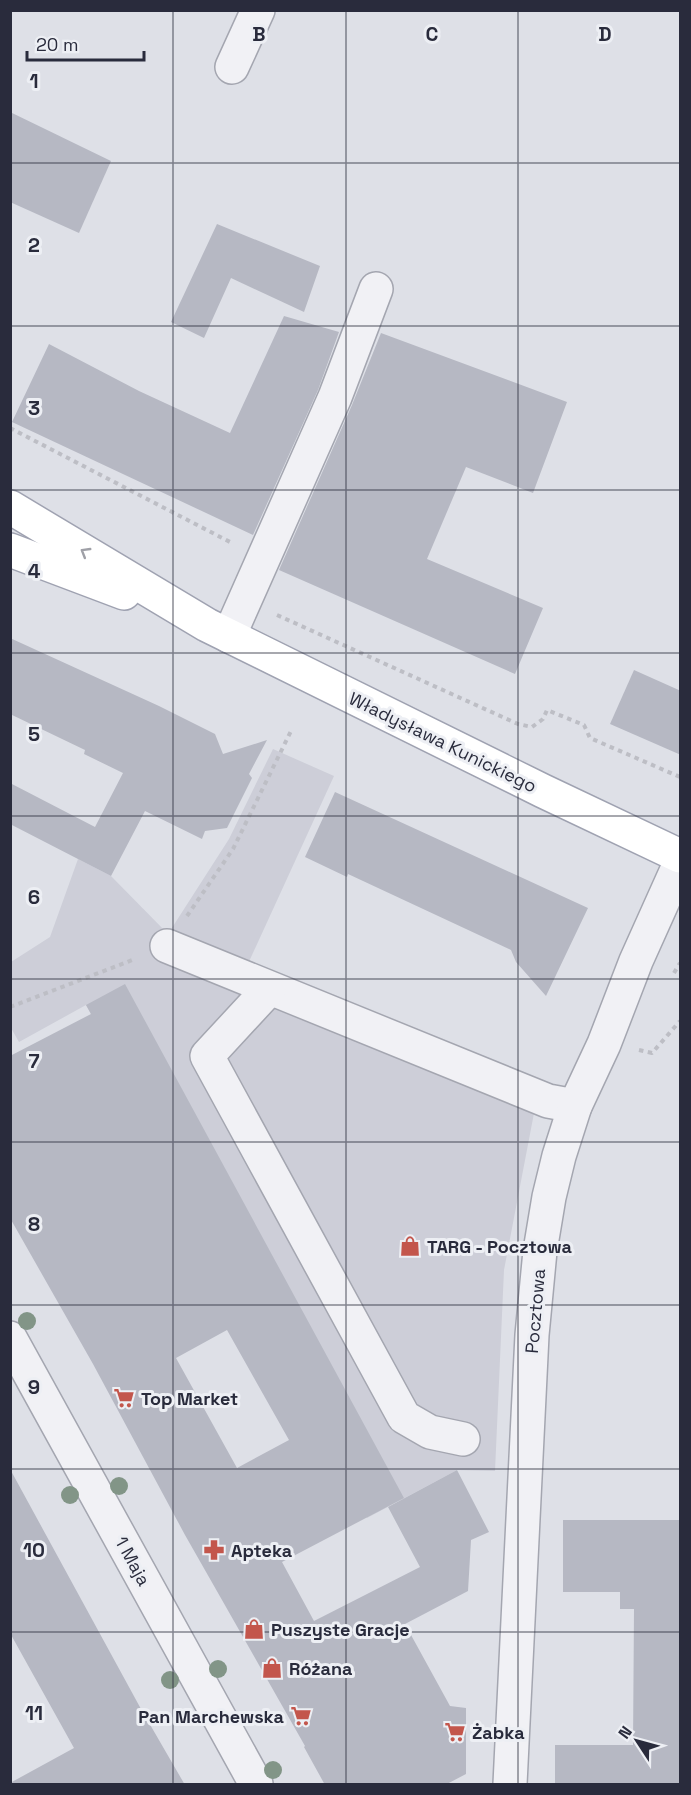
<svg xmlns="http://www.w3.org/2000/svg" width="691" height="1795" font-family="'Space Grotesk',sans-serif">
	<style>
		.built { fill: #cdced8 }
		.building { fill: #b6b8c3; fill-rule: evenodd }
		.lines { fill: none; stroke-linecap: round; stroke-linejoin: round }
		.minor-casing { stroke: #a4a6b0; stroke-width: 36 }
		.major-casing { stroke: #9fa2b1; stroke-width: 36 }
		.path { stroke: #bdbec5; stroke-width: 4; stroke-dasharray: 4.5 4.5; stroke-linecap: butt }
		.minor { stroke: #f1f1f5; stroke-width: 33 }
		.major { stroke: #fff; stroke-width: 33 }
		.tree { fill: #829587 }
		.oneway { stroke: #9fa0a7 }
		.grid { fill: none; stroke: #292b3c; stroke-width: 1.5; stroke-opacity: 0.55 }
		.labels { text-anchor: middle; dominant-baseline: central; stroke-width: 6; stroke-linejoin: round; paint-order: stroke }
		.street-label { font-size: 18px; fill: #292b3c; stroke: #edeff4 }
		.poi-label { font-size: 18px; font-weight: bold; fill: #292b3c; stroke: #edeff4; text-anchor: start }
		.grid-label { font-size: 20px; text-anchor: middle; font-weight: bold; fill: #292b3c; stroke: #edeff4; stroke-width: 6; stroke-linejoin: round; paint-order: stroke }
	</style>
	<rect width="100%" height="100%" fill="#dee0e7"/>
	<path class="built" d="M273,749L334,776L247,966L539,1087L504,1270L495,1471L457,1470L367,1518L86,1005L19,1042L11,1028V962L50,937L78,859L111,876L168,934L229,839Z"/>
	<g class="building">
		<path d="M10,112L111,161L79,233L10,202Z"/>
		<path d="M217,224L320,266L304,312L231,278L204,338L171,322Z"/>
		<path d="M284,316L339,332L318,390L253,535L12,422L49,344L139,391L230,433Z"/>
		<path d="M381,333L567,402L533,493L466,467L427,559L543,608L515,674L279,570L352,405Z"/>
		<path d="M10,638L159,706L215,734L223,754L267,740L249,774L252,778L227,828L205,831L202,839L145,811L111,876L10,824V783L95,827L123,773L84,754L85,750L10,714Z"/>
		<path d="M634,670L681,691V755L610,724Z"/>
		<path d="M335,792L588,908L546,996L516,962L511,950L348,874L347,877L305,857Z"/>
		<path d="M125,984L404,1498L282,1562L314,1621L420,1567L388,1507L457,1470L489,1532L471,1540L468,1591L405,1624L450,1706L466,1708V1774L445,1785H325L304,1747L305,1746L185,1535L93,1364L10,1218V1056L91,1014L86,1005ZM227,1330L289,1440L237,1468L176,1358Z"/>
		<path d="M10,1469L141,1709L185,1785H10V1783L74,1748L10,1633Z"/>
		<path d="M563,1520H681V1785H555V1745H633L634,1609H620V1592H563Z"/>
	</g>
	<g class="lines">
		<g class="minor-casing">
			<g id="minor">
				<path d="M232,67L258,10"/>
				<path d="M229,636L335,397L376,289"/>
				<path d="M167,946L548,1101L575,1106"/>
				<path d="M269,989L207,1056L404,1417L430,1432L463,1439"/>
				<path d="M10,1338L256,1784"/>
				<path d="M510,1784L532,1335L540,1251L549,1197L559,1156L575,1106L604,1044L636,961L680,863"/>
			</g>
		</g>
		<g class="major-casing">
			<g id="major">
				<path d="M10,507L207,625L543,791L680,856"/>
				<path d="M10,550L124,593"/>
			</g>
		</g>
		<g class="path">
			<path d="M10,428L230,542"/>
			<path d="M277,615L518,724L532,727L543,719L547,710L584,725L590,738L680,777"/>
			<path d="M187,916L233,849L291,731"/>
			<path d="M674,973L680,963"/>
			<path d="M10,1007L135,959"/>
			<path d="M639,1050L652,1053L680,1021"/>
		</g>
		<use href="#minor" class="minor"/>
		<use href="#major" class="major"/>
	</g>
	<g class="tree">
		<circle cx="27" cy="1321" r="9"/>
		<circle cx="119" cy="1486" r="9"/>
		<circle cx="70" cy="1495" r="9"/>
		<circle cx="218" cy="1669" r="9"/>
		<circle cx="170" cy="1680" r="9"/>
		<circle cx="273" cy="1770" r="9"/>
	</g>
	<defs><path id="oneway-chevron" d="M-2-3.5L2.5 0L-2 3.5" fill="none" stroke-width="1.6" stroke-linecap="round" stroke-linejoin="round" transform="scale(1.5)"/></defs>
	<use class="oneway" href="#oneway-chevron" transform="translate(85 552) rotate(-149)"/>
	<path class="grid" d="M173,10V1784M346,10V1784M518,10V1784M10,163H680M10,326H680M10,490H680M10,653H680M10,816H680M10,979H680M10,1142H680M10,1305H680M10,1469H680M10,1632H680"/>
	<defs>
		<g id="shop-bare" transform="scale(1.62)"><path d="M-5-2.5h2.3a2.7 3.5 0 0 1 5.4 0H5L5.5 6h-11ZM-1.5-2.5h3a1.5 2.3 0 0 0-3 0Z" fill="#c3564c" stroke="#edeff4" stroke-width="2.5" paint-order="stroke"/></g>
		<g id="supermarket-bare" transform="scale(1.62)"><path d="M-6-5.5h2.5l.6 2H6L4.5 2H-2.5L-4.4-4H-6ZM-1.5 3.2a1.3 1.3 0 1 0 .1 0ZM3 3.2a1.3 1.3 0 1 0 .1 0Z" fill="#c3564c" stroke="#edeff4" stroke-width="2.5" paint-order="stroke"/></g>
		<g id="pharmacy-bare" transform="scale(1.62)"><path d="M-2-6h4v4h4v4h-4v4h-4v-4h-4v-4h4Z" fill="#c3564c" stroke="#edeff4" stroke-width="2.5" paint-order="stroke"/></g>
	</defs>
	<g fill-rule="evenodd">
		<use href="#shop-bare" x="410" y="1246"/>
		<use href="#supermarket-bare" x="124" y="1398"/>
		<use href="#pharmacy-bare" x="214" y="1550"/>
		<use href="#shop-bare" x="254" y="1629"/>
		<use href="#shop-bare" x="272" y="1668"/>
		<use href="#supermarket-bare" x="301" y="1716"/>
		<use href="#supermarket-bare" x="455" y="1732"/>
	</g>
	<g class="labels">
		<g class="street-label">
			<text transform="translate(443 742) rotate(26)">Władysława Kunickiego</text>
			<text transform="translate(535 1311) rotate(-85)">Pocztowa</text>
			<text transform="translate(133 1561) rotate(61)">1 Maja</text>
		</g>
		<g class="poi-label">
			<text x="427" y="1246">TARG - Pocztowa</text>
			<text x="141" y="1398">Top Market</text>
			<text x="231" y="1550">Apteka</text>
			<text x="271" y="1629">Puszyste Gracje</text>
			<text x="289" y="1668">Różana</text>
			<text x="284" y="1716" text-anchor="end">Pan Marchewska</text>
			<text x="472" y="1732">Żabka</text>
		</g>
	</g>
	<g class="grid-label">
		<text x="259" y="41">B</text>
		<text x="432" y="41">C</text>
		<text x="605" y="41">D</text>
		<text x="34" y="88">1</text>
		<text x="34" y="252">2</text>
		<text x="34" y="415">3</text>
		<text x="34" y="578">4</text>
		<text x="34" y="741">5</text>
		<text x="34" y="904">6</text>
		<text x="34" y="1068">7</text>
		<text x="34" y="1231">8</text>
		<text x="34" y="1394">9</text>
		<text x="34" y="1557">10</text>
		<text x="34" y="1720">11</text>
	</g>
	<rect width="691" height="1795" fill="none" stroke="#292b3c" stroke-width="24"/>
	<g transform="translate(637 1741) rotate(306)" stroke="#edeff4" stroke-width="4.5" paint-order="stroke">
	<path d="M0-4.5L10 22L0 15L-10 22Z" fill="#292b3c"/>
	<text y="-9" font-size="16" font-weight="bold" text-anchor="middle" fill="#292b3c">N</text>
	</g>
	<path d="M27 51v9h117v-9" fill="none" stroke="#292b3c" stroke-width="3"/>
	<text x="36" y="51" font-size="18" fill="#292b3c" stroke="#edeff4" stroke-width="4.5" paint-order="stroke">20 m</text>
</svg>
